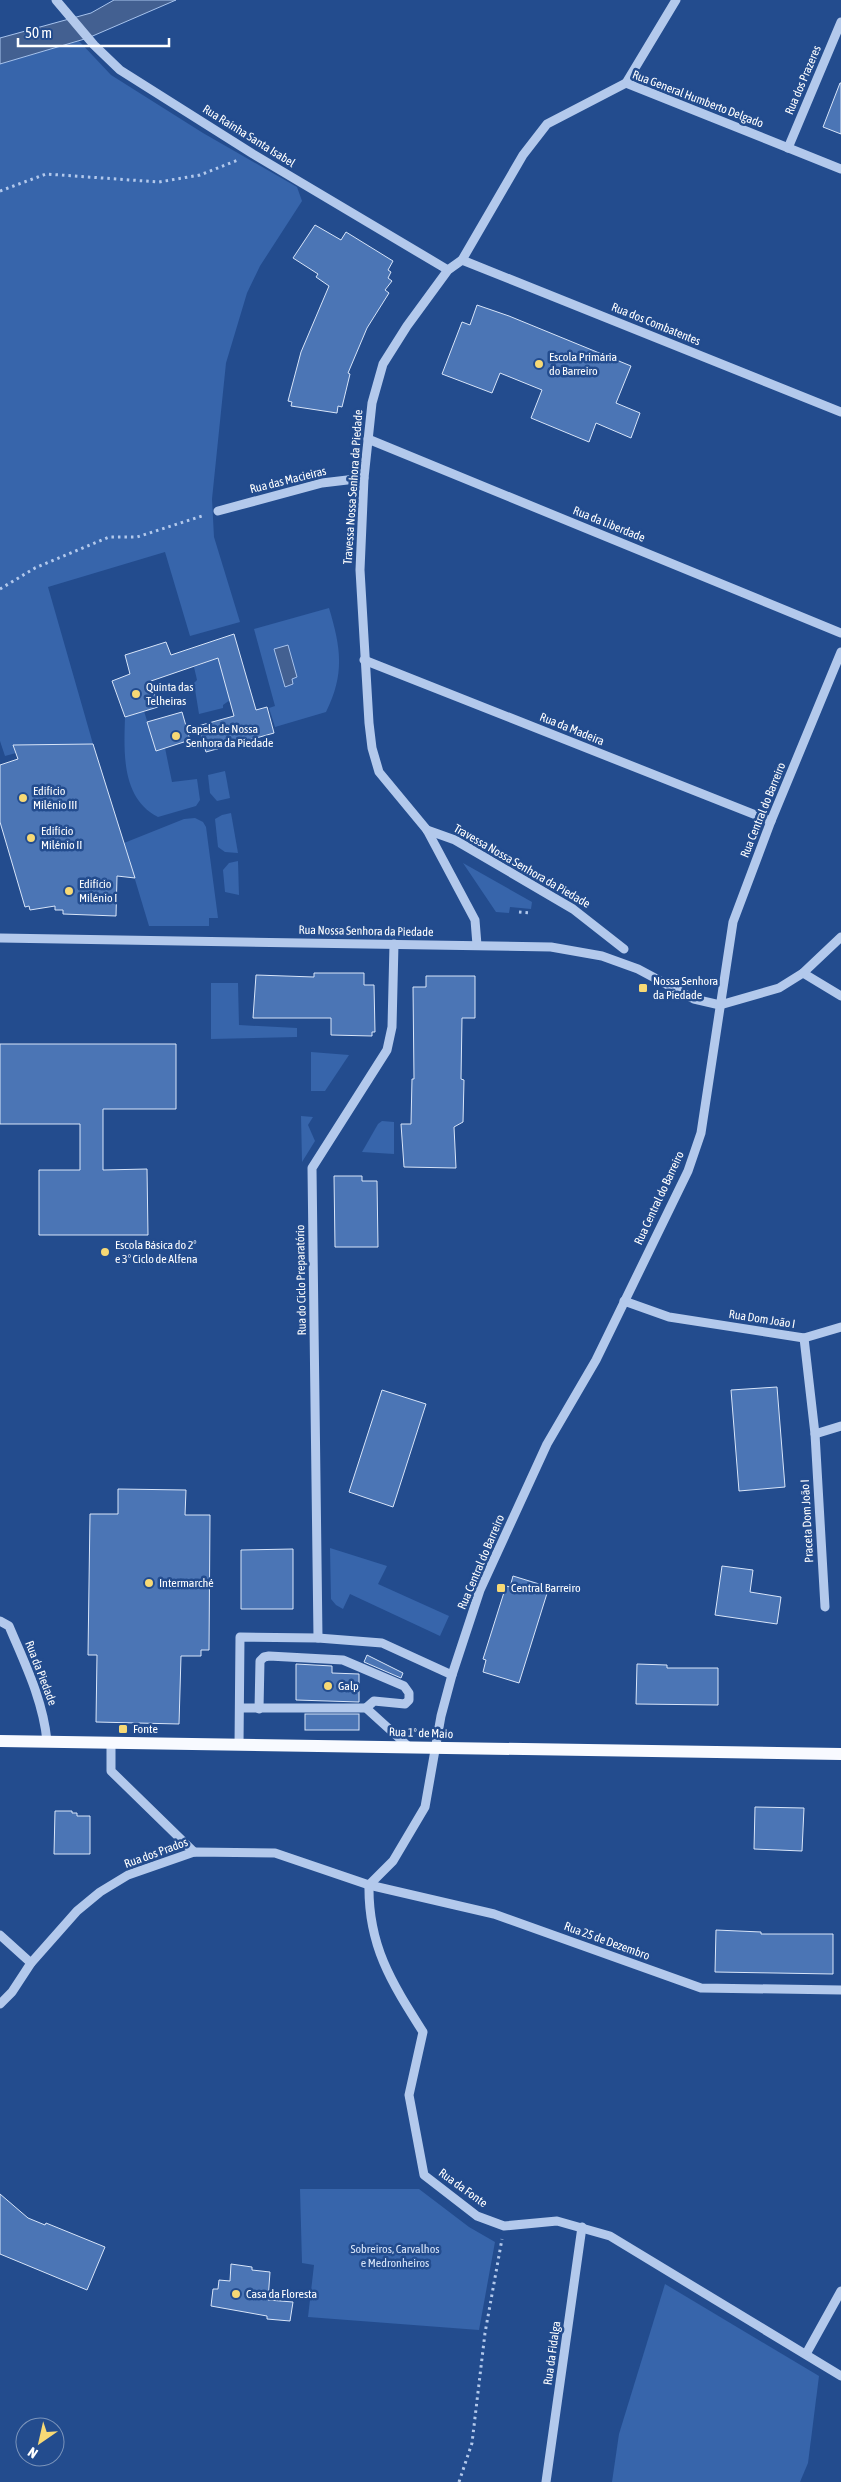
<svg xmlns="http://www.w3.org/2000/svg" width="841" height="2482" font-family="'Asap Condensed',sans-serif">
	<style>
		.green { fill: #3765ab }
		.water { fill: #436091; stroke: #a7c3ed }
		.building { fill: #4b75b5; stroke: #d8e5f9 }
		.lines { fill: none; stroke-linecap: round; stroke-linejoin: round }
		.path { stroke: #b3c9ec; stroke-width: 3; stroke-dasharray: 2.5 4; stroke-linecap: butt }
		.minor { stroke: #b3c9ec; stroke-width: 9 }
		.major { stroke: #f8faff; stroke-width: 12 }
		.poi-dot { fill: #f7d975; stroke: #234c8e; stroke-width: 2 }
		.labels { text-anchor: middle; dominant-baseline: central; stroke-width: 5; stroke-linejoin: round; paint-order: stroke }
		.street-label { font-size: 12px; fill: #fff; stroke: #234c8e }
		.poi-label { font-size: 12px; fill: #fff; stroke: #234c8e; text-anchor: start }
		.park-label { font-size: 12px; fill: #d8e5f9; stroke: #234c8e }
	</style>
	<rect width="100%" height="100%" fill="#234c8e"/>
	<g class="green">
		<path d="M79,41L111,75L203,133L297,187L302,201L260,266L247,293L226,363L212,499L214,537L240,622L190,636L165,552L48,587L93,744L13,745L16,753L5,756L0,741V64Z"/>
		<path d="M329,608C341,648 345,674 326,712L275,727L269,708L275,706L254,629Z"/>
		<path d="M218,658L230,700L223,705V708L199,714L194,683L197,680L194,667Z"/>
		<path d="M144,711L156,750L165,748L172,782L197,779L200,800L196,806L158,817C121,798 124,752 125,717Z"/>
		<path d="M225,771L230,798L217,801L210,793L208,775Z"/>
		<path d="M231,813L238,853L225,852L218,847L215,819L222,815Z"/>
		<path d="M195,818L203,822L206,827L218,918H209V926H149L124,843L184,819Z"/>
		<path d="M238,861L239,895L225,892L223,870L229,863Z"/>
		<path d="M463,863L532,902L531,909L510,907L509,913L496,912Z"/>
		<path d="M211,983H238L239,1025L297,1028V1037L211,1039Z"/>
		<path d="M311,1052L349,1055L325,1091H311Z"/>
		<path d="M301,1116L313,1117L308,1125L315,1141L302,1162Z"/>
		<path d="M382,1121L394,1122V1154L362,1152L378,1124Z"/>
		<path d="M330,1548L387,1566L378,1584L449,1616L440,1636L350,1594L343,1609L336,1605L331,1599Z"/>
		<path d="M300,2189H419L469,2227L495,2242L479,2330L308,2317L314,2265L302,2263Z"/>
		<path d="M665,2284L819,2376L808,2463L800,2482H612L619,2434Z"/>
	</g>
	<g class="water">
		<path d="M114,0H176L88,38L0,64V38L91,13Z"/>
		<path d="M288,645L297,677L292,679L293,684L285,687L274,649Z"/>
	</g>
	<g class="building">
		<path d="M840,83H841V134L823,127Z"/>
		<path d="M315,225L341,240L346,232L393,261L388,270L391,272L388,278L392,281L385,290L389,293L367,328L348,373L350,374L342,407L338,406L337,413L291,406L292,402L288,401L301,352L329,286L316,277L318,274L293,258Z"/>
		<path d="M477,305L509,316L631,366L616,403L640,413L631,438L596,423L589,442L531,418L542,390L500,373L492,393L442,374L462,322L470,325Z"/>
		<path d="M234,634L256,710L267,707L274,733L206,752L198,726L234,716L218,658L151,681L158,707L125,717L112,681L130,674L125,655L166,642L171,655Z"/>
		<path d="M182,712L190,740L156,751L147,722Z"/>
		<path d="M93,744L135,878L117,876L116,916L63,914V910H55V906L30,910L29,906L25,907L0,822V765L18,759L13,745Z"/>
		<path d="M314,973H364V985H374L375,1032H372V1036L331,1035V1018H253L256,975L314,977Z"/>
		<path d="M426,976H475V1018H462L461,1079L464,1080L463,1122L454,1127L456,1168L404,1167L401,1124H411L412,1079H414L413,987H426Z"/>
		<path d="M0,1044H176V1109H103V1170L147,1169L148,1235H39V1170H80V1124H0Z"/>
		<path d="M334,1176H362V1181H377L378,1247H335Z"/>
		<path d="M777,1387L785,1487L739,1491L731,1390Z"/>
		<path d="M382,1390L426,1404L393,1507L349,1492Z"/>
		<path d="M118,1489L186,1490L185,1515H210L209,1650H201V1656H181L179,1724L96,1722L97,1655H88L90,1514H118Z"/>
		<path d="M293,1549V1609H241V1550Z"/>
		<path d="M722,1566L753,1570L750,1592L781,1597L777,1624L715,1615Z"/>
		<path d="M513,1576L549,1587L519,1683L483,1672L486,1660L483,1659L506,1586L510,1587Z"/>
		<path d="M367,1655L403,1673L401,1678L364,1662Z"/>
		<path d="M296,1664L332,1666V1673L359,1674V1702L296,1700Z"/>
		<path d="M637,1664L667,1665V1668H718V1705L636,1704Z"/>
		<rect x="305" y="1714" width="54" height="16"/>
		<path d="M755,1807L804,1808L802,1851L754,1849Z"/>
		<path d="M55,1811H72V1813H77V1816H90V1854H54Z"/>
		<path d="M716,1930L761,1932V1934H833V1974L715,1972Z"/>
		<path d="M0,2194L28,2218L45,2225L46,2223L105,2247L87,2290L0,2254Z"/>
		<path d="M231,2264L252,2267V2270L270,2272L268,2300L293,2302L290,2321L267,2319V2316L211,2306L213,2289H218L219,2280L230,2281Z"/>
	</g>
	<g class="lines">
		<g class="path">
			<path d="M0,191L46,174L159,182L200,175L238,160"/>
			<path d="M0,589L35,568L109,537H137L205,515"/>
			<path d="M519,912L530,913"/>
			<path d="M459,2482L472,2443L485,2333L502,2239"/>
		</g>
		<g class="minor">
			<path d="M56,0L94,45L120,70L253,154L448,270"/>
			<path d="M626,83L676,0"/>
			<path d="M788,148L841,22"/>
			<path d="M462,260L841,412"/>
			<path d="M368,439L841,633"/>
			<path d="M218,511L322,483L364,478"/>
			<path d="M364,660L771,821"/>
			<path d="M427,830L455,840L573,909L624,949"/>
			<path d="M0,938L551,947L602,956L638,969L694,999L720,1005L779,988L803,973L841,937"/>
			<path d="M477,945L475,920L427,830L379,772L372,748L369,723L360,570L364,478L372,403L383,364L407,326L448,270L462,260L523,155L547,124L626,83L841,169"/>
			<path d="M803,973L841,996"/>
			<path d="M624,1301L669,1317L804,1338L841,1327"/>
			<path d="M804,1338L815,1434L825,1607"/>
			<path d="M815,1434L841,1426"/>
			<path d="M0,1621L9,1626C25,1664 43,1700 47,1741"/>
			<path d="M318,1638L312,1168L387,1050L392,1027L394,944"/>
			<path d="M240,1708H366L409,1747"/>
			<path d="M259,1709L260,1661L264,1657L269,1656L343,1660L404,1686L409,1693V1700L405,1704L374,1701L366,1708"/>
			<path d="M111,1742V1771L194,1852"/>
			<path d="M239,1745L240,1637L318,1638L382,1643L452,1675"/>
			<path d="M369,1885L393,1861L425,1807L441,1716L452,1675L480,1590L547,1444L596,1360L688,1171L701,1133L733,922L771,821L841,652"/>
			<path d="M369,1885C368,1946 392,1983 423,2032L409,2095L424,2175L477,2216L504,2226L557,2221L610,2236L841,2376"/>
			<path d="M0,1935L31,1963"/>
			<path d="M0,2004L12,1992L31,1963L77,1911L100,1892L128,1875L194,1852L275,1853L369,1885L494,1914L701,1988L841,1990"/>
			<path d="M806,2354L841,2291"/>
			<path d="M546,2482L582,2227"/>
		</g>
		<path class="major" d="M0,1741L841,1754"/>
	</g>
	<g class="poi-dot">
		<circle cx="539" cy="364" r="5"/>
		<circle cx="136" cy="694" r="5"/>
		<circle cx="176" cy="736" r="5"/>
		<circle cx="23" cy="798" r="5"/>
		<circle cx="31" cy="838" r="5"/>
		<circle cx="69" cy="891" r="5"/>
		<rect x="638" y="983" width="10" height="10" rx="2.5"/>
		<circle cx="105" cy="1252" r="5"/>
		<circle cx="149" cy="1583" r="5"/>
		<rect x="496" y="1583" width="10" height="10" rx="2.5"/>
		<circle cx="328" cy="1686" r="5"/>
		<rect x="118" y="1724" width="10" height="10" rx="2.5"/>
		<circle cx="236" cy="2294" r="5"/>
	</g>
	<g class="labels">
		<g class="street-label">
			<text transform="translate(803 80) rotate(-67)">Rua dos Prazeres</text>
			<text transform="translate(698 99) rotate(21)">Rua General Humberto Delgado</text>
			<text transform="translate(249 136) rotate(32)">Rua Rainha Santa Isabel</text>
			<text transform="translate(656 324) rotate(22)">Rua dos Combatentes</text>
			<text transform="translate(288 480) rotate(-14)">Rua das Macieiras</text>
			<text transform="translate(353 487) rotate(-86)">Travessa Nossa Senhora da Piedade</text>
			<text transform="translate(609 524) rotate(22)">Rua da Liberdade</text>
			<text transform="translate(572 729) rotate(22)">Rua da Madeira</text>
			<text transform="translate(763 810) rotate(-68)">Rua Central do Barreiro</text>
			<text transform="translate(522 866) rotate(30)">Travessa Nossa Senhora da Piedade</text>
			<text transform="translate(366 931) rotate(1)">Rua Nossa Senhora da Piedade</text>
			<text transform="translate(659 1198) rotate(-65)">Rua Central do Barreiro</text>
			<text transform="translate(301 1280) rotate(-91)">Rua do Ciclo Preparatório</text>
			<text transform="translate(762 1319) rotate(9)">Rua Dom João I</text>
			<text transform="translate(807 1521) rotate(-93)">Praceta Dom João I</text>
			<text transform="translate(481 1562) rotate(-67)">Rua Central do Barreiro</text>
			<text transform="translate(41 1673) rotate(69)">Rua da Piedade</text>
			<text transform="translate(421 1733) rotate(2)">Rua 1º de Maio</text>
			<text transform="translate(156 1853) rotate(-20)">Rua dos Prados</text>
			<text transform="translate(607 1941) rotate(20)">Rua 25 de Dezembro</text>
			<text transform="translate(463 2188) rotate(36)">Rua da Fonte</text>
			<text transform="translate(552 2353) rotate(-82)">Rua da Fidalga</text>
		</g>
		<g class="poi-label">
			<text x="549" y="357">Escola Primária<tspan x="549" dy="14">do Barreiro</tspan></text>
			<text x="146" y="687">Quinta das<tspan x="146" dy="14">Telheiras</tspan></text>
			<text x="186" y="729">Capela de Nossa<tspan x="186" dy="14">Senhora da Piedade</tspan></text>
			<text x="33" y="791">Edifício<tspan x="33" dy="14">Milénio III</tspan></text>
			<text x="41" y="831">Edifício<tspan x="41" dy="14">Milénio II</tspan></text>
			<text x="79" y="884">Edifício<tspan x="79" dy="14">Milénio I</tspan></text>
			<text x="653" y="981">Nossa Senhora<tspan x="653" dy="14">da Piedade</tspan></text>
			<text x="115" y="1245">Escola Básica do 2º<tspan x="115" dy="14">e 3º Ciclo de Alfena</tspan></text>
			<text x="159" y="1583">Intermarché</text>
			<text x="511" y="1588">Central Barreiro</text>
			<text x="338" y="1686">Galp</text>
			<text x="133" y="1729">Fonte</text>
			<text x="246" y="2294">Casa da Floresta</text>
		</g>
		<g class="park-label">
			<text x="395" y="2249">Sobreiros, Carvalhos<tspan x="395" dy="14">e Medronheiros</tspan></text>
		</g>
	</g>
	<g transform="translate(40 2442) rotate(214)"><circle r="24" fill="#234c8e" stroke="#7b94bb"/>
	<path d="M0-4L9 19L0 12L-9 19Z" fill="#f7d975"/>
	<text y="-8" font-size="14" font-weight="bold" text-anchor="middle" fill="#ffffff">N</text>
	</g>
	<path d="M18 38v8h151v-8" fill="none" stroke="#ffffff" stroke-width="2.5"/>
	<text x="25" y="38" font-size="15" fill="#ffffff" stroke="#234c8e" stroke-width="4" paint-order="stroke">50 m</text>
</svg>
